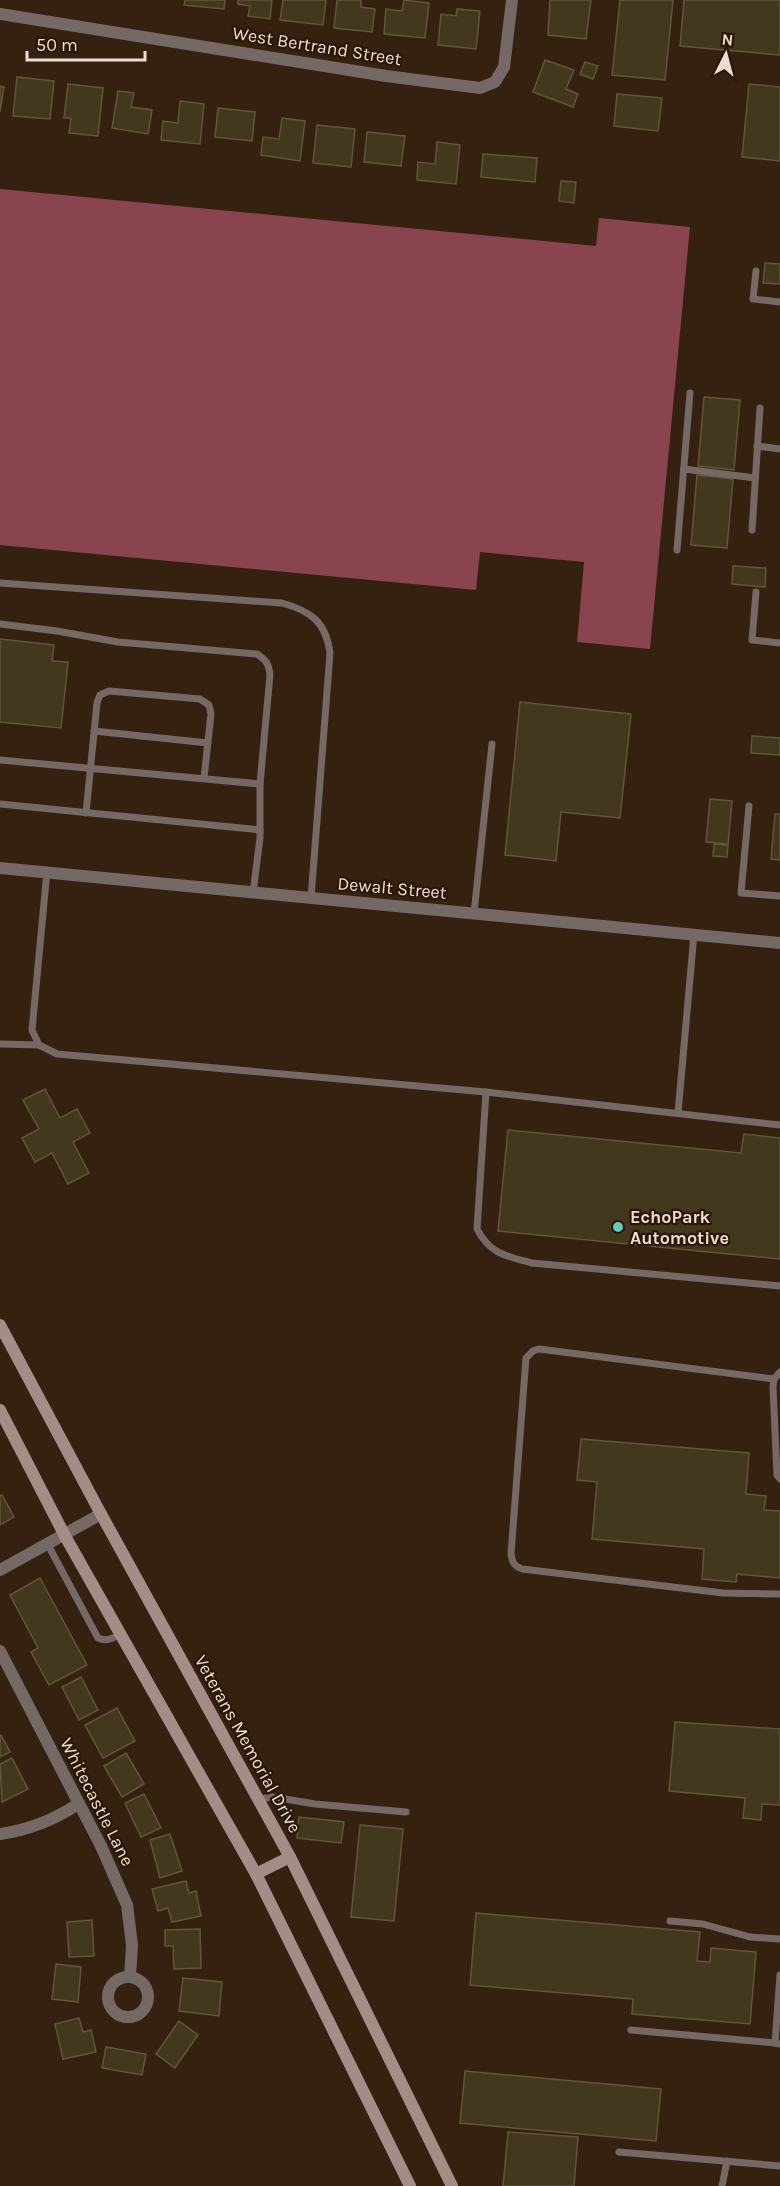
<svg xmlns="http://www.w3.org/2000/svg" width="780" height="2186" font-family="Karla,sans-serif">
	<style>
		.forest { fill: #89444e }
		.building { fill: #43371e; stroke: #62553c; stroke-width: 1.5 }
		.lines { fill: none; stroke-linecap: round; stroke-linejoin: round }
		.service { stroke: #766864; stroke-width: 7 }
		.minor { stroke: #766864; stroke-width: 12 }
		.tertiary { stroke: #766864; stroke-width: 12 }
		.secondary { stroke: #a48d87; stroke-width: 12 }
		.poi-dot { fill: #5dceb9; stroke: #2b1706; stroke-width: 2 }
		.labels { text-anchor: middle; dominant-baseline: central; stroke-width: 4.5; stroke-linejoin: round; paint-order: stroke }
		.street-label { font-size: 18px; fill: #ebddd3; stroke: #2b1706 }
		.poi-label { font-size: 18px; font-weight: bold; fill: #ebddd3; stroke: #2b1706; text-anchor: start }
	</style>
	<rect width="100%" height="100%" fill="#35210f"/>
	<path class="forest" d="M0,189L596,246L599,218L690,227L650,649L577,642L584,562L480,552L476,590L0,545Z"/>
	<g class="building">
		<path d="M185,0H225L224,9L184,5Z"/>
		<path d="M238,0H272L270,19L248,16L250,6L238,4Z"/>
		<path d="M283,0H326L323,25L280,20Z"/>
		<path d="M337,0H361V7L375,9L372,32L334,28Z"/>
		<path d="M404,0L429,3L425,38L384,34L386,9L402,11Z"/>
		<path d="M550,0H591L586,39L548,35Z"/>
		<path d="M620,0H673L665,80L612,75Z"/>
		<path d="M684,0H780V55L680,46Z"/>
		<path d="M457,9L480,11L476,49L438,45L441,14L456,16Z"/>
		<path d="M545,60L574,70L566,89L578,94L573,107L533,92Z"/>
		<path d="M585,62L598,66L593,79L580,74Z"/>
		<path d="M17,77L54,81L50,119L13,116Z"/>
		<path d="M68,84L103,88L98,136L69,133L71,118H64Z"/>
		<path d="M749,84L780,87V161L742,157Z"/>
		<path d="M0,86L4,87L0,112Z"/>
		<path d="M118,91L134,93L131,107L152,110L148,134L112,128Z"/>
		<path d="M617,94L662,98L658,131L614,126Z"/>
		<path d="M180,101L204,104L200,144L161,140L163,121L178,123Z"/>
		<path d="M218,108L255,112L252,141L215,137Z"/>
		<path d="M282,118L305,121L300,161L261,155L263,137L279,139Z"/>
		<path d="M317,125L355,129L351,167L313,163Z"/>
		<path d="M367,132L405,136L401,166L364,162Z"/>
		<path d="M437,142L460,145L456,184L417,180L418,162L435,164Z"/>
		<path d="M483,154L537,158L535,182L481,177Z"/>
		<path d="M561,181L576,182L574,203L559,201Z"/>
		<path d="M765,263L780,264V284L763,283Z"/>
		<path d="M704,397L740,400L734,470L698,466Z"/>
		<path d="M697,475L733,479L727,548L691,545Z"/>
		<path d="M733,566L766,568L765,587L732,584Z"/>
		<path d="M0,639L54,645L52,661L68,662L61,728L0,722Z"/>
		<path d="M520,702L631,714L620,818L561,812L556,861L505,855Z"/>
		<path d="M752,736L780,738V755L751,753Z"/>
		<path d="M710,799L732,801L728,844L706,842Z"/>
		<path d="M775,814H780V860L771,859Z"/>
		<path d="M714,844L728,845L727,857L713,856Z"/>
		<path d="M45,1089L60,1118L77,1109L90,1133L73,1142L89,1173L68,1184L52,1153L35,1162L22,1138L39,1129L23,1100Z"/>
		<path d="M508,1130L741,1153L744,1134L780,1138V1259L498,1231Z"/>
		<path d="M581,1439L749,1453L746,1494L766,1496L764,1510L780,1511V1578L737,1574L736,1582L702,1579L704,1549L592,1539L597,1482L577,1480Z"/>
		<path d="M2,1495L14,1517L0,1525V1496Z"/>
		<path d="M40,1578L87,1665L49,1685L31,1652L38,1648L10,1595Z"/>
		<path d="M81,1677L98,1710L79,1720L62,1687Z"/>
		<path d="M117,1708L135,1741L103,1758L85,1725Z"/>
		<path d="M675,1722L780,1729V1805L762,1804L761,1820L743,1818L745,1798L669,1791Z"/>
		<path d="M1,1735L10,1752L0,1757V1736Z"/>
		<path d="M126,1753L144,1784L122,1797L104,1766Z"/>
		<path d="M12,1758L28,1789L2,1802L0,1764Z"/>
		<path d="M144,1794L161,1828L141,1837L125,1803Z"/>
		<path d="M299,1817L344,1822L341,1843L297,1838Z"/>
		<path d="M360,1825L403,1829L394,1921L351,1917Z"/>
		<path d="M170,1834L182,1871L160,1878L150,1840Z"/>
		<path d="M186,1881L189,1893L196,1891L201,1916L172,1922L168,1908L158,1911L152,1889Z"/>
		<path d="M476,1913L700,1932L697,1961L710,1962L711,1948L756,1952L750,2024L632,2014L633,1999L470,1985Z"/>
		<path d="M92,1920L94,1956L69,1957L67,1922Z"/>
		<path d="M200,1929L201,1968L174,1969L173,1946H165V1930Z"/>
		<path d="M56,1964L81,1967L78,2002L52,1999Z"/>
		<path d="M183,1978L222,1982L219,2016L179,2011Z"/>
		<path d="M79,2018L83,2032L91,2030L96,2052L63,2059L55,2024Z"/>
		<path d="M179,2021L198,2035L175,2068L156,2054Z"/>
		<path d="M106,2047L146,2054L142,2075L102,2068Z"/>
		<path d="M465,2071L661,2089L656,2141L460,2123Z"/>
		<path d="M508,2132L578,2137L574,2186H503Z"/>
	</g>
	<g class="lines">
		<g class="service">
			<path d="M756,271L753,299L780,302"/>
			<path d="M757,446L780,449"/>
			<path d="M684,469L755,478"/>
			<path d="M752,530L760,408"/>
			<path d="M677,550L690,393"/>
			<path d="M0,583L282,603C311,611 326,622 330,653L311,898"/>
			<path d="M756,592L752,640L780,643"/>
			<path d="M0,624L57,631L118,642L257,654C266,660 269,664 270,675L260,784V838L253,893"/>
			<path d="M94,731L208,743"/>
			<path d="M0,760L260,784"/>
			<path d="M0,804L260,830"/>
			<path d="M749,806L741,893L780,896"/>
			<path d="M86,813L97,703L100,695L109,691L200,699L209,705L211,714L204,778"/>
			<path d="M47,871L32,1030L39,1045L57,1054L486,1092L780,1125"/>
			<path d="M474,913L492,744"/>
			<path d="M0,1044L39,1045"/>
			<path d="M486,1092L477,1229C490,1254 506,1256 532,1263L780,1286"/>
			<path d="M678,1113L694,934"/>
			<path d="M780,1372L774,1379L773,1387L777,1475L780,1479"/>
			<path d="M774,1379L539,1349L533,1351L526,1358L511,1554C512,1562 514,1566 522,1569L723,1593L780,1594"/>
			<path d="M48,1545L98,1638C107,1642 113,1638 120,1634"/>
			<path d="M258,1799L273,1797L315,1804L406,1812"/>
			<path d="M670,1921L703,1924L750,1937L780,1939"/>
			<path d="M780,1975L775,2043L780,2044"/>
			<path d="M631,2030L775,2043"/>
			<path d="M619,2152L780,2166"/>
			<path d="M722,2186L727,2161"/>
		</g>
		<g class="minor">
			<path d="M0,14L386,76L480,88L495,82L504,67L512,0"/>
			<path d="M0,1570L101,1514"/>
			<path d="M0,1651L101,1846L127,1905L132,1945L130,1977"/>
			<path d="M0,1834C29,1830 54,1820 78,1804"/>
			<circle cx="128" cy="1997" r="20"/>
		</g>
		<path class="tertiary" d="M0,868L780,943"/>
		<g class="secondary">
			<path d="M0,1325L101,1514L290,1857L452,2186"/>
			<path d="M0,1410L65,1536L256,1874L410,2186"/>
			<path d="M256,1874L290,1857"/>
		</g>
	</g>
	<circle class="poi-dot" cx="618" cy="1227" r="6"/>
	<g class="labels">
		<g class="street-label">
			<text transform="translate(317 46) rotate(9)">West Bertrand Street</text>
			<text transform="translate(392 888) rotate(5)">Dewalt Street</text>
			<text transform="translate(248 1744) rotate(61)">Veterans Memorial Drive</text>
			<text transform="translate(97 1802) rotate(63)">Whitecastle Lane</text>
		</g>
		<g class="poi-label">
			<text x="630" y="1217">EchoPark<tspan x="630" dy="21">Automotive</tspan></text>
		</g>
	</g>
	<g transform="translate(726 54) rotate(6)" stroke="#2b1706" stroke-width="4.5" paint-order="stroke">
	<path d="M0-4.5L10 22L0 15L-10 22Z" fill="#ebddd3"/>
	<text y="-9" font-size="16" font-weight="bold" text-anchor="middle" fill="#ebddd3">N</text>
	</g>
	<path d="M27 51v9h118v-9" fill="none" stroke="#ebddd3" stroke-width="3"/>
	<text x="36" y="51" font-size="18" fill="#ebddd3" stroke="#2b1706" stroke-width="4.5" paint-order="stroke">50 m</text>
</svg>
